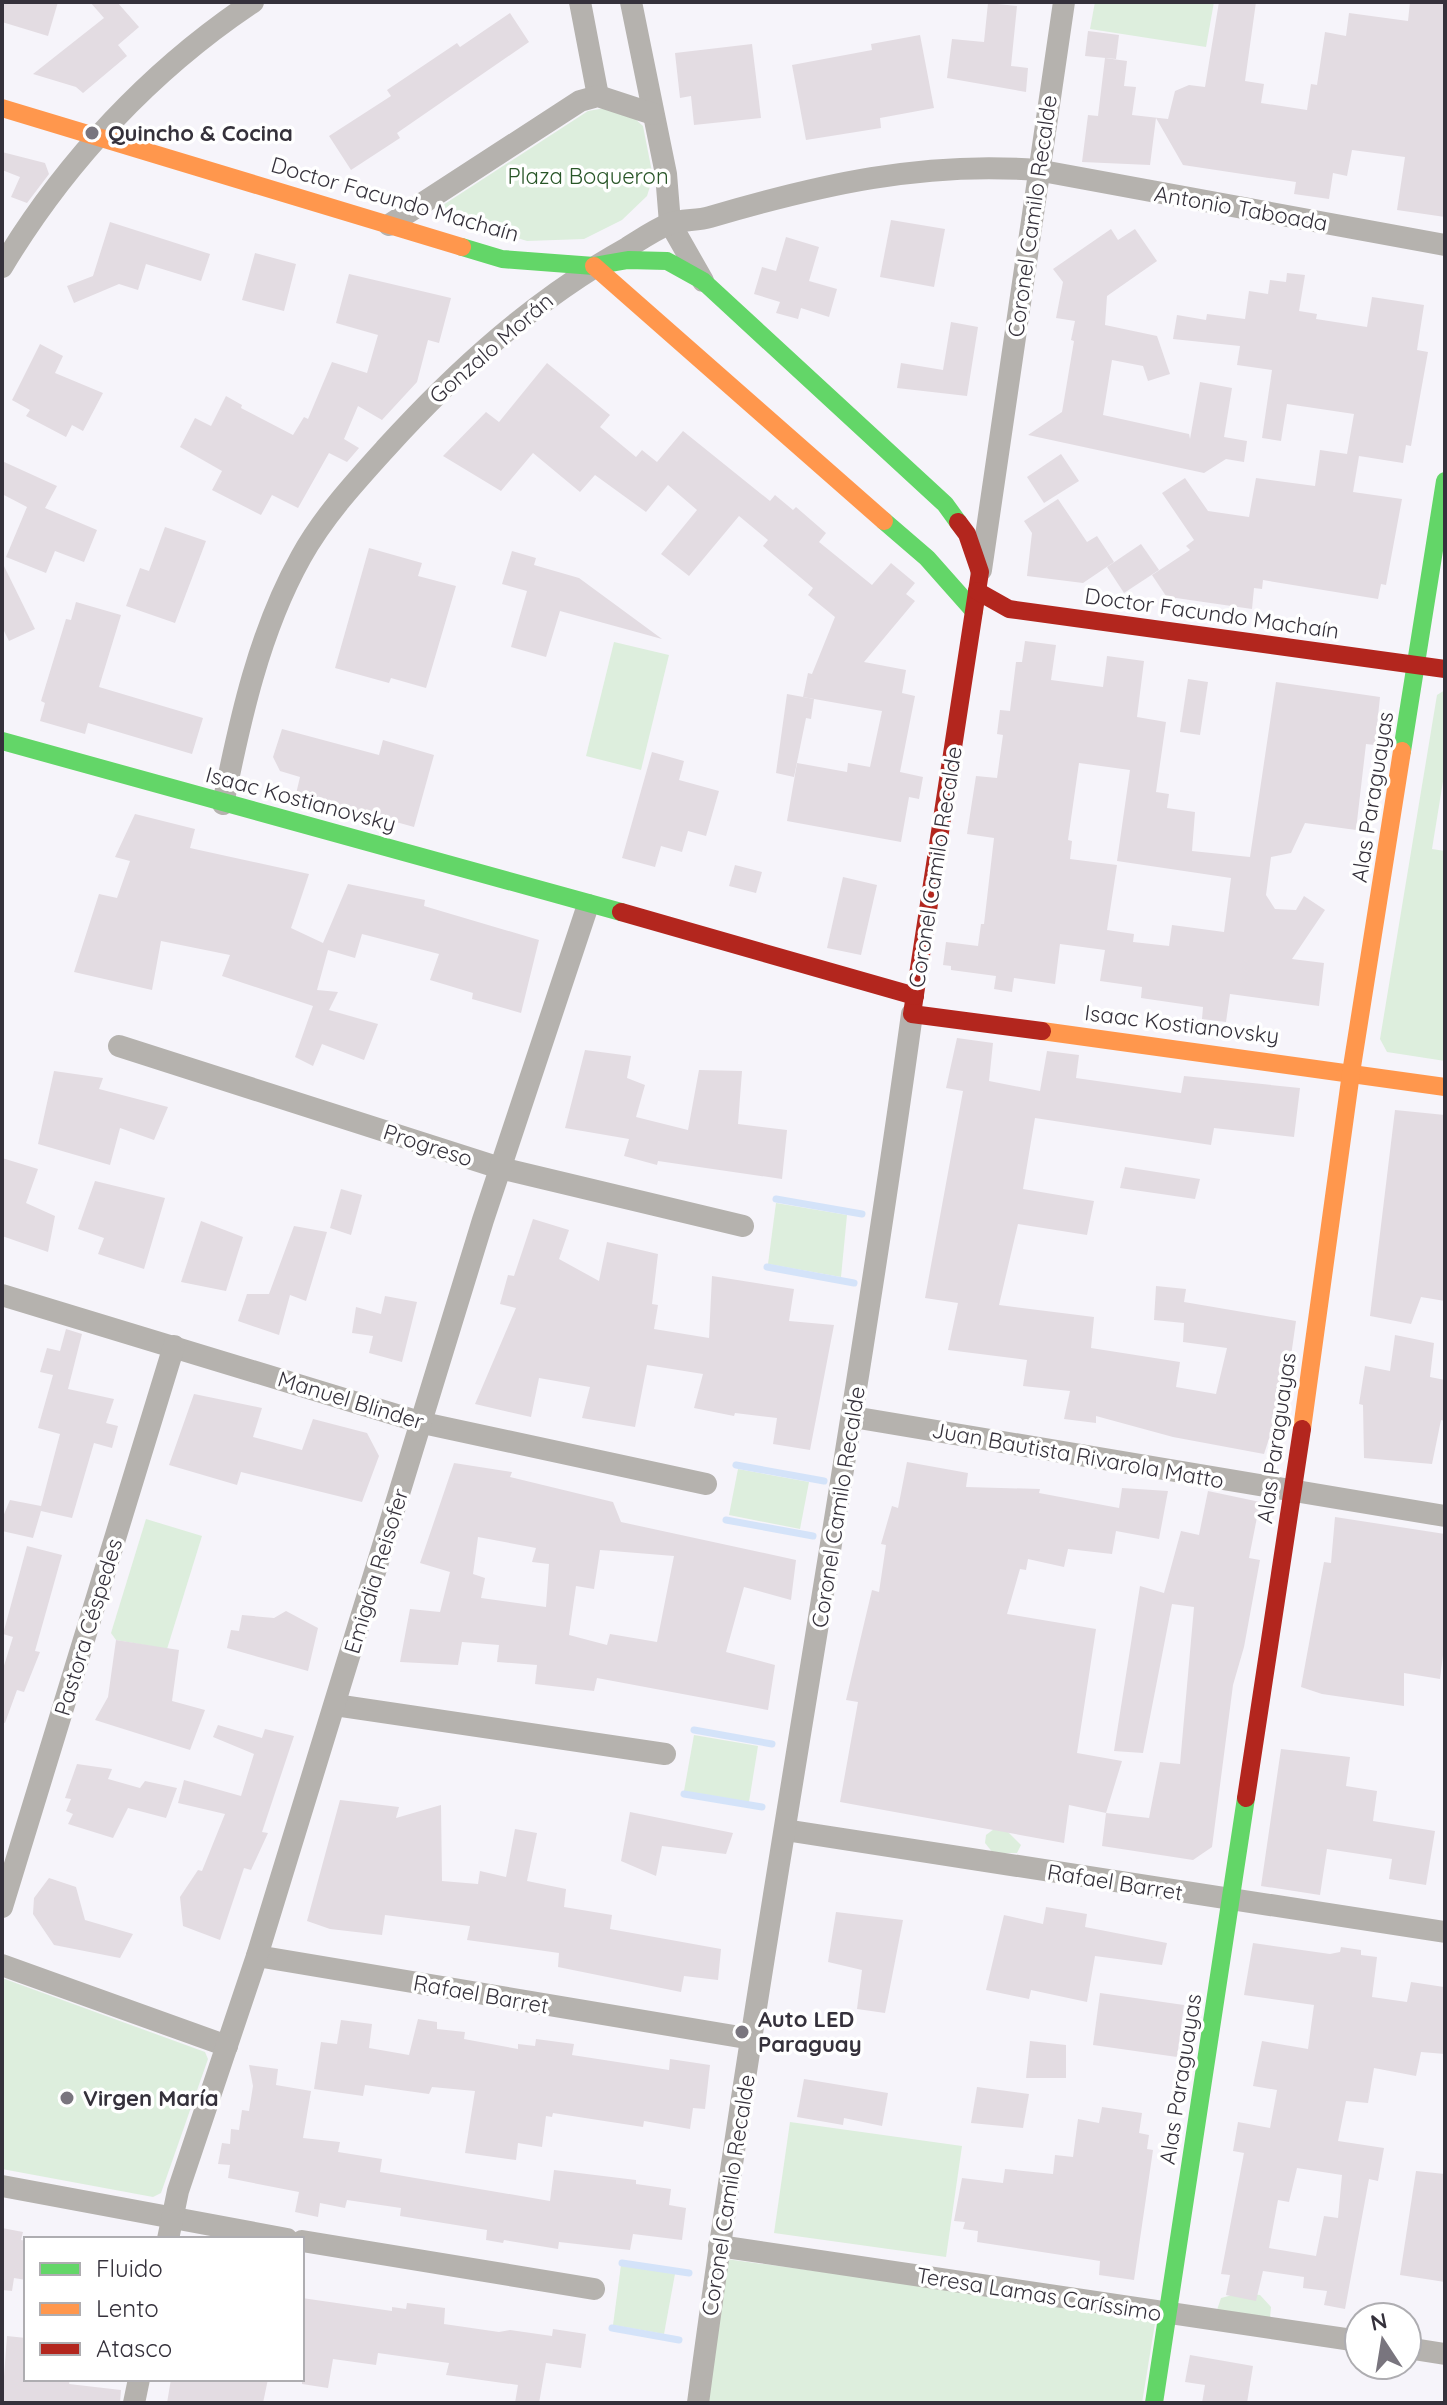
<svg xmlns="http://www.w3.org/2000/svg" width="1447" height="2405" font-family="Quicksand,sans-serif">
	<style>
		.green { fill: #ded }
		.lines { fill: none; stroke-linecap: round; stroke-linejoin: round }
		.stream { stroke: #d4e3f9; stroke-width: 7 }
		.building { fill: #e3dce2; fill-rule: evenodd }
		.street { stroke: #b5b2ae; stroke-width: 22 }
		.fast { stroke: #63d668; stroke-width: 18 }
		.slow { stroke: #ff974d; stroke-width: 18 }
		.jam { stroke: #b3261e; stroke-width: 18 }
		.poi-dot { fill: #79757e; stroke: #fff; stroke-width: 3 }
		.labels { text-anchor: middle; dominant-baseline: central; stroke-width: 7; stroke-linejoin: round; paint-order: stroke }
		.poi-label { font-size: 22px; font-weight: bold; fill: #35313b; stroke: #fff; text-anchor: start }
		.park-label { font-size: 22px; fill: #295628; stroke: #fff }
		.street-label { font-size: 22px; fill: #35313b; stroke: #fff }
	</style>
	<rect width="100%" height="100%" fill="#f6f4fa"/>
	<g class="green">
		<path d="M1095,2H1214L1206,47L1090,29Z"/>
		<path d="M605,108L633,117L643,126L653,177L647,196L622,220L584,239L527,241L441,214L440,207L588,111Z"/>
		<path d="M614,642L669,655L641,770L586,756Z"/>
		<path d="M1445,690V769L1432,849L1445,851V1061L1387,1052L1380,1039L1437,695Z"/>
		<path d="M776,1203L847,1215L841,1277L768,1264Z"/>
		<path d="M738,1469L809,1482L800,1529L729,1515Z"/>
		<path d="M146,1519L202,1536L167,1649L116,1640L111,1633Z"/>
		<path d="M694,1735L758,1746L749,1802L684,1791Z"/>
		<path d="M994,1829L1007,1831L1021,1845L1017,1853H993L985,1843L986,1835Z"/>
		<path d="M2,1978L205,2052L208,2059L161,2193L153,2197L2,2169Z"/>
		<path d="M790,2122L962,2146L946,2257L774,2233Z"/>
		<path d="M726,2259L1156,2317L1142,2403H706Z"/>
		<path d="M621,2265L675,2274L664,2334L613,2325Z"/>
		<path d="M1240,2293L1260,2295L1271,2307L1270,2318L1217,2310L1221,2298Z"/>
	</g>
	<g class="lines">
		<g class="stream">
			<path d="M776,1199L862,1214"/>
			<path d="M767,1267L854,1283"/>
			<path d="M736,1465L824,1481"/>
			<path d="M726,1520L813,1536"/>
			<path d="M694,1730L772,1744"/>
			<path d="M684,1794L762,1807"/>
			<path d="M622,2263L689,2273"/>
			<path d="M612,2328L679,2340"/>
		</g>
	</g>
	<g class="building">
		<path d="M2,2H58L48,36L2,22Z"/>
		<path d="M90,2H117L139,27L118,45L127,56L83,93L76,87L33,74L104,18Z"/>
		<path d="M1219,2H1256L1245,81L1264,84L1261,103L1307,110L1311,84L1317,85L1325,32L1346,36L1349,13L1408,21L1410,2H1445V217L1397,210L1405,157L1352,150L1347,176L1333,173L1329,199L1294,194L1296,182L1183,165L1156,118L1150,165L1082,162L1088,115L1098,116L1105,58L1127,61L1124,86L1136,87L1132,115L1168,119L1175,91L1189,85L1205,87Z"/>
		<path d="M988,3L1017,6L1011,66L1028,68L1026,92L947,78L952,39L984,42Z"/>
		<path d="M510,13L529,42L397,133L400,138L351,170L329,136L391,96L387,90L457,43L460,47Z"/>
		<path d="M1088,31L1119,35L1116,59L1085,56Z"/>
		<path d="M920,35L934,108L880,118L881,128L806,140L792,65L872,50L871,44Z"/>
		<path d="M752,44L761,118L694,125L691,96L680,98L675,53Z"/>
		<path d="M2,152L45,163L49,174L27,203L11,197L20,177L2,170Z"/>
		<path d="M891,220L945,229L934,287L880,277Z"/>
		<path d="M110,222L210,254L201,281L146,264L138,290L119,284L74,303L67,286L93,276Z"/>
		<path d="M1111,229L1118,240L1135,229L1157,261L1107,296L1105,325L1157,336L1170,374L1148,381L1143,366L1112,360L1103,415L1189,434L1190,439L1200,382L1232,388L1224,437L1247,441L1244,462L1226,459L1204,473L1028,435L1062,412L1074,341L1071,340L1075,321L1056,318L1063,282L1053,269Z"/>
		<path d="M786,237L819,247L809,281L837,289L829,317L801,308L798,319L776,313L780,302L754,294L762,267L776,271Z"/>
		<path d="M255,253L296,264L284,311L242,300Z"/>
		<path d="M1287,273L1305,275L1299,311L1317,314L1316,319L1367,327L1372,297L1424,305L1417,350L1428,352L1411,446L1406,445L1403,463L1359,456L1353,492L1402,499L1386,585L1381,584L1378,599L1263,580L1262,589L1254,588L1252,609L1176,598L1170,602L1152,575L1190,550L1186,546L1194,540L1162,493L1185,478L1208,511L1249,517L1256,478L1315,486L1320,450L1354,455L1347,454L1354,414L1287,404L1281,441L1262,438L1272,370L1237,365L1240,346L1173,339L1177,315L1206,320L1207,314L1245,319L1249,291L1268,294L1270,280L1286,282Z"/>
		<path d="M349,274L451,298L439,343L428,340L417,382L382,420L358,406L344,439L359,448L347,462L329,453L298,508L272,495L261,515L212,490L222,471L180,447L195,418L211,426L226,396L242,405L241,408L293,435L304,417L308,419L332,362L367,373L378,335L336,323Z"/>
		<path d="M951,322L978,327L967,396L897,388L901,363L943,370Z"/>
		<path d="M40,344L63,356L55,373L103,393L83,431L72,425L66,437L26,416L30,410L12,400Z"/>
		<path d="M547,363L610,415L600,427L636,457L642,450L657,462L683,431L770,501L775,495L793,510L796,507L826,533L819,542L872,585L891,563L915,583L906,594L915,601L864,662L906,670L902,693L915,696L900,772L923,777L919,799L909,797L901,842L787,821L797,763L847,772L848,763L870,767L882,711L803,697L808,673L812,674L835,617L808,595L813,588L763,546L768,540L739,516L689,576L661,554L697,510L668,485L646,512L595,475L580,492L533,453L501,491L443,456L486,412L499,422Z"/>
		<path d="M1061,454L1079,481L1044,503L1027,477Z"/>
		<path d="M2,461L57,486L45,508L97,530L84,562L55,551L46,573L6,557L27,507L2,494Z"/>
		<path d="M1058,499L1087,542L1097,536L1114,562L1083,583L1027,576L1032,533L1024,521Z"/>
		<path d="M165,527L206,541L175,623L126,606L140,568L149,571Z"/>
		<path d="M1141,544L1159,570L1124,593L1107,567Z"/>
		<path d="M369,548L422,563L418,576L456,586L426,688L391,678L389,683L335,668Z"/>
		<path d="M512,551L536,558L534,565L579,578L662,639L560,611L546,657L511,647L527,591L502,584Z"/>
		<path d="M2,562L35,629L9,641L2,627Z"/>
		<path d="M76,602L121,615L99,687L203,718L192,754L88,723L85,734L40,721L45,703L41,701L66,619L71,620Z"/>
		<path d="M1025,641L1056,645L1051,680L1103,687L1107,656L1144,661L1137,717L1166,722L1156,792L1169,794L1167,808L1195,812L1192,851L1250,857L1276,682L1380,697L1375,745L1366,744L1356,830L1305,823L1291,853L1271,857L1266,895L1275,909L1296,910L1304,896L1325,910L1292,959L1324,963L1319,1006L1230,994L1226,1022L1202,1019L1203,1007L1141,998L1142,987L1100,981L1105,950L1060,944L1055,984L1014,978L1012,992L994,989L996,976L951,970V966L943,965L946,942L978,946L981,924H984L994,838L967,834L976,776L997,778L1003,735L997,734L1000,710L1010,711L1016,662H1022ZM1079,763L1130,770L1117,861L1231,878L1224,932L1172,925L1169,946L1133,942L1134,934L1107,930L1117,865L1070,859L1072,841L1068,840Z"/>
		<path d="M1188,679L1208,682L1200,735L1180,732Z"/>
		<path d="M787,694L814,699L811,719L806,718L794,777L776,773Z"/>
		<path d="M282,729L379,755L383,740L434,755L414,827L296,794L300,777L280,771L273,757Z"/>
		<path d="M652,752L684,761L679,780L719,791L706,836L688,831L682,852L661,846L655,867L622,858Z"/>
		<path d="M135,814L195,829L190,848L309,874L291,928L323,943L348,884L425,900L424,906L539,940L521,1013L472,999L473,993L430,980L439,954L362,934L355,958L328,950L317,990L338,992L329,1010L378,1024L364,1060L322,1044L313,1066L295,1057L313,1006L222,976L230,955L161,941L152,990L74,972L99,894L117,898L130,861L115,857Z"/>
		<path d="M735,865L762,872L756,893L729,886Z"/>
		<path d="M843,877L877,885L861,955L827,948Z"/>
		<path d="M957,1038L993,1043L989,1081L1040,1091L1047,1051L1079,1055L1076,1078L1181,1093L1184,1076L1300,1088L1294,1137L1214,1128L1211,1145L1035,1118L1023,1189L1094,1201L1087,1235L1018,1224L999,1305L1094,1317L1091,1348L1180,1362L1176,1387L1216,1394L1227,1348L1183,1342L1184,1323L1154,1320L1156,1286L1186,1289L1184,1302L1296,1321L1291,1356H1288L1275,1405H1280L1264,1454L1173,1437L1096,1416V1423L1064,1419L1070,1391L1023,1386L1027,1360L948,1350L958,1303L925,1298L963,1091L946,1088Z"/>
		<path d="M585,1050L631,1056L627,1078L645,1085L636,1117L688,1130L699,1070L742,1071L738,1124L787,1130L782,1179L658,1161L657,1165L624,1156L629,1139L565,1128Z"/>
		<path d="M54,1071L103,1078L99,1089L168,1107L154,1140L120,1128L110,1165L38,1144Z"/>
		<path d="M1395,1110L1445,1115V1301L1421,1297L1411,1324L1370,1316Z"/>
		<path d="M2,1158L38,1169L26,1203L55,1216L48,1252L2,1236Z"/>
		<path d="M1125,1167L1200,1179L1195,1199L1120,1188Z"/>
		<path d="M95,1181L165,1198L144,1269L98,1254L104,1238L78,1229Z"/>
		<path d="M341,1189L362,1195L351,1235L330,1228Z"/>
		<path d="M533,1219L569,1230L559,1259L599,1281L607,1242L658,1254L652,1304L658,1305L654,1329L709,1338L712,1276L794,1289L789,1321L834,1325L810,1450L773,1444L777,1418L735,1413L734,1416L694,1408L703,1374L647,1365L635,1427L582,1418L590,1387L539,1378L531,1417L475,1404L516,1308L500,1304L508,1275L514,1276Z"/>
		<path d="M201,1221L243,1237L226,1291L181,1282Z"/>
		<path d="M294,1226L327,1232L306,1301L290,1295L279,1335L238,1321L247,1294H269Z"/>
		<path d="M385,1296L417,1302L402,1362L369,1353L373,1336L352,1333L356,1307L381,1314Z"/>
		<path d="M66,1329L82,1334L68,1389L114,1399L106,1423L118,1426L112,1448L94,1443L72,1518L41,1511L33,1538L2,1531V1519L10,1500L41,1506L60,1434L38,1428L53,1375L40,1372L47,1348L60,1351Z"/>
		<path d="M1395,1335L1434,1343L1430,1377L1445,1380V1421L1441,1420L1432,1464L1364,1458L1363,1405L1359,1404L1365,1366L1390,1371Z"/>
		<path d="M194,1394L262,1408L253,1437L302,1450L313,1419L367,1433L379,1456L362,1502L241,1472L237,1485L169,1465Z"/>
		<path d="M907,1462L968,1473L966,1487L1040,1489L1039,1493L1119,1508L1122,1488L1168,1491L1159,1539L1116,1531L1112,1554L1068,1549L1064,1567L1028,1559L1026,1570L1020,1569L1007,1614L1096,1629L1077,1753L1122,1761L1106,1813L1069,1805L1064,1843L840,1802L858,1702L846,1700L872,1590L879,1592L886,1545L881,1544L892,1506L898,1508Z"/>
		<path d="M454,1463L512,1472L510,1477L613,1502L621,1522L796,1560L791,1600L744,1587L726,1652L775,1665L768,1710L597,1678L594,1691L535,1684L537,1665L497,1662L499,1645L462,1642L458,1665L400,1662L410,1609L440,1612L450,1572L420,1563ZM478,1537L536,1548L532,1562L549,1564L546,1607L481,1598L485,1578L473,1574ZM600,1550L674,1556L657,1642L610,1634L607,1645L569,1635L576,1586L594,1589Z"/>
		<path d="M1208,1491L1260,1502L1249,1558L1260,1560L1244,1647L1233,1685L1212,1847L1193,1860L1102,1846L1106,1813L1149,1818L1160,1762L1180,1764L1194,1607L1172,1604L1143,1753L1114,1751L1140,1586L1164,1593L1181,1531L1199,1535Z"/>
		<path d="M1335,1517L1445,1534V1639L1440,1679L1404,1673V1706L1322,1694L1301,1687L1324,1562L1331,1563Z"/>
		<path d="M27,1546L62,1555L35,1651L40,1652L24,1692L17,1690L5,1723L2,1722V1672L13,1637L3,1634Z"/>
		<path d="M286,1611L318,1628L308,1671L227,1648L231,1630L239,1631L242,1615L274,1618Z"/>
		<path d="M116,1640L179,1650L172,1701L205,1710L190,1750L95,1720L108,1697Z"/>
		<path d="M218,1725L262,1738L265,1729L294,1736L262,1832L268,1833L251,1870L244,1868L220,1940L183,1926L180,1897L198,1870L202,1871L225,1814L178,1803L184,1780L241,1796L254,1754L213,1737Z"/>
		<path d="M1281,1749L1350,1757L1346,1786L1377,1791L1373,1821L1435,1831L1426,1885L1389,1879L1392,1859L1327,1849L1320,1895L1261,1886Z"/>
		<path d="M77,1764L112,1769L108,1779L140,1788L145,1781L177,1788L166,1818L128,1808L113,1838L68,1824L73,1814L66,1811L71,1799L65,1798Z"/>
		<path d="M340,1800L399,1807L396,1818L441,1805L442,1881L478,1884L480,1871L506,1877L515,1829L537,1833L527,1881L566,1889L564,1907L612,1915L610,1929L721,1949L718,1980L684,1976L681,1992L558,1967L559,1953L467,1940L470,1926L385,1915L382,1935L330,1929L307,1921Z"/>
		<path d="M630,1812L733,1833L726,1854L662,1846L656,1876L621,1861Z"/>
		<path d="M49,1878L76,1887L85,1920L133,1934L120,1958L54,1945L33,1914L34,1898Z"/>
		<path d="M1046,1907L1087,1914L1085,1927L1167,1943L1162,1965L1095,1956L1087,2002L1031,1990L1029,1999L986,1990L1004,1915L1043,1924Z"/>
		<path d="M836,1912L903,1920L885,2013L857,2009L862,1970L828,1962Z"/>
		<path d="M1253,1943L1330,1954L1340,1952L1341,1947L1361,1950V1955L1377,1957L1372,1997L1407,2002L1411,1982L1444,1987L1445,2054L1421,2052L1416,2076L1374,2068L1368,2103L1346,2101L1338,2141L1384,2148L1378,2181L1369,2179L1345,2309L1324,2305L1327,2291L1303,2288L1304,2277L1263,2271L1256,2301L1226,2295L1230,2275L1221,2274L1244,2153L1233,2151L1238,2122L1270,2128L1277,2090L1253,2086L1262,2041L1308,2049L1314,2005L1244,1995ZM1297,2168L1342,2175L1338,2218L1324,2216L1316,2256L1269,2248L1278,2200L1289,2202Z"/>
		<path d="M1100,1993L1184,2005L1177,2057L1093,2045Z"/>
		<path d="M418,2019L437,2022V2029L465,2032L464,2039L518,2049V2044L535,2046L536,2039L574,2044L572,2055L669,2070L670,2059L710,2065L705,2109L693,2108L690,2129L644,2121L643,2127L553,2113L552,2117L546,2116L542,2147L518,2143L516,2160L465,2153L475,2091L432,2087L429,2094L365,2085L363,2096L314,2089L321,2042L337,2044L341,2020L372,2024L369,2048L409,2055Z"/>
		<path d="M1030,2041L1066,2045V2078H1026Z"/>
		<path d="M249,2065L278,2069L276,2085L311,2091L303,2138L340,2142L338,2152L382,2159L380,2172L550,2201L554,2170L636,2180V2184L671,2189L669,2205L686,2208L682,2240L633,2234L630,2250L559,2242L558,2249L504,2240L503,2243L486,2240L487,2230L400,2216L401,2208L347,2200L345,2208L320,2203L318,2217L295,2212L299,2192L228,2178L230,2165L218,2164L222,2143L230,2144L231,2129L239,2130L242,2110L249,2111L253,2086Z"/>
		<path d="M804,2079L888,2093L882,2126L844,2118L843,2125L797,2117Z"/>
		<path d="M977,2087L1029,2094L1023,2128L971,2123Z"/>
		<path d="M1102,2107L1142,2113L1139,2133L1149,2135L1147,2149L1153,2150L1134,2280L1099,2275L1100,2261L977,2242L978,2231L963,2229L965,2222L954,2221L962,2178L1003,2183L1005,2169L1053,2174L1055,2155L1073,2157L1078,2119L1099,2123Z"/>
		<path d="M1416,2171L1445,2174V2282L1400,2275Z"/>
		<path d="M2,2228L23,2232L21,2240L26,2241V2280L14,2278L12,2291L2,2290Z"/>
		<path d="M302,2298L392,2311V2307L406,2309L407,2303L445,2308L444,2324L499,2332L510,2330L552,2336L553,2329L586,2334L581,2368L546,2363L539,2403H515L518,2385L446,2375L449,2363L378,2353L376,2365L333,2359L328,2388L302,2384Z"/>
		<path d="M7,2336L26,2338V2379H70L69,2384L121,2390L120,2403H2Z"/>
		<path d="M1190,2355L1253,2366L1247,2403H1202L1205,2385L1185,2382Z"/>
		<path d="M171,2379H268L263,2403H167Z"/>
	</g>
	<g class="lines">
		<g class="street">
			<path d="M580,2L598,96"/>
			<path d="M631,2L666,174L670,223L703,281"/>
			<path d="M389,225L580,101L598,96L653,114"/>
			<path d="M2,267C65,162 151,70 253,2"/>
			<path d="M981,570L1064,2"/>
			<path d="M223,804C240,720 259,632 301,557C323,517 356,481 386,448C458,369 534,300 627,248C640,240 654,230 669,224C681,219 697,221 710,217C819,185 923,161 1037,170L1445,245"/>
			<path d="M119,1046L500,1168L743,1226"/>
			<path d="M2,1295L423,1423L706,1484"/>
			<path d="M853,1417L1445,1516"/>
			<path d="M335,1705L665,1754"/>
			<path d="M785,1830L1445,1932"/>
			<path d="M2,1907L174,1346"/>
			<path d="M257,1956L752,2039"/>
			<path d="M2,1965L227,2046"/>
			<path d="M2,2186L287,2239"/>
			<path d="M168,2239L178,2191L257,1956L483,1220L588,905"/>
			<path d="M302,2241L594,2289"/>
			<path d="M719,2246L1359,2341"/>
			<path d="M1407,2348L1445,2354"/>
			<path d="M134,2403L139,2379"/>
			<path d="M698,2403C760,1938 848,1478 912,1014"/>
		</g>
		<g class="fast">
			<path d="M462,247L502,259L594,266L628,260L667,261L703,281L945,504L958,522"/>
			<path d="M884,521L927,558L974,611"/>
			<path d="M2,741L621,912"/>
			<path d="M1402,751L1445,481"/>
			<path d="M1154,2403L1246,1798"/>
		</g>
		<g class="slow">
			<path d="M2,108L462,247"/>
			<path d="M594,266L884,521"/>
			<path d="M1042,1031L1445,1087"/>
			<path d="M1302,1429L1351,1073L1402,751"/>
		</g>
		<g class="jam">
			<path d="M958,522L967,534L980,572L912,1014L1042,1031"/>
			<path d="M977,591L1009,609L1445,669"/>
			<path d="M621,912L915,996"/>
			<path d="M1246,1798L1302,1429"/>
		</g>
	</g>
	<g class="poi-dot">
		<circle cx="92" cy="133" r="8"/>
		<circle cx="742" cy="2032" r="8"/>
		<circle cx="67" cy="2098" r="8"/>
	</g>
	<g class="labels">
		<g class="poi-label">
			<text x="108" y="133">Quincho &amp; Cocina</text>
			<text x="758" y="2019">Auto LED<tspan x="758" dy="25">Paraguay</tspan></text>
			<text x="83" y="2098">Virgen María</text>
		</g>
		<g class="park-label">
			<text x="588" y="176">Plaza Boqueron</text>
		</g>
		<g class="street-label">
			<text transform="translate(395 199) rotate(16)">Doctor Facundo Machaín</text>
			<text transform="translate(1241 208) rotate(10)">Antonio Taboada</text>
			<text transform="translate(1032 216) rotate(-82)">Coronel Camilo Recalde</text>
			<text transform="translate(491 348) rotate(-41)">Gonzalo Morán</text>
			<text transform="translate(1212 613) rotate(8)">Doctor Facundo Machaín</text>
			<text transform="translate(1372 797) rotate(-81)">Alas Paraguayas</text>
			<text transform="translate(301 799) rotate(15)">Isaac Kostianovsky</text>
			<text transform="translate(935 867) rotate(-81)">Coronel Camilo Recalde</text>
			<text transform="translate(1182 1024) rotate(7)">Isaac Kostianovsky</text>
			<text transform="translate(428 1145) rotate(18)">Progreso</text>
			<text transform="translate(351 1400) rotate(17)">Manuel Blinder</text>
			<text transform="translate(1276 1438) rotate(-82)">Alas Paraguayas</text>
			<text transform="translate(1078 1455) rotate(10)">Juan Bautista Rivarola Matto</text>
			<text transform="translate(838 1507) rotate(-81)">Coronel Camilo Recalde</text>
			<text transform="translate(376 1571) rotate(-73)">Emigdia Reisofer</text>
			<text transform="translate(88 1627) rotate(-73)">Pastora Céspedes</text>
			<text transform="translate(1115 1882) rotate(9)">Rafael Barret</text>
			<text transform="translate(481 1994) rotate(10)">Rafael Barret</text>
			<text transform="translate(1180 2079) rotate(-81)">Alas Paraguayas</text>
			<text transform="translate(728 2195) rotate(-81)">Coronel Camilo Recalde</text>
			<text transform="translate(1039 2294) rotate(9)">Teresa Lamas Caríssimo</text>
		</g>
	</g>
	<rect width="1447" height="2405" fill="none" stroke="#35313b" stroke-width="8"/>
	<rect x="24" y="2237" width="280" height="144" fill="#ffffff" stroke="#aeadb1" stroke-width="2"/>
	<rect x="40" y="2263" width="40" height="12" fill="#63d668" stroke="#aeadb1" stroke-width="2"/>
	<text x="96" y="2277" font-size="24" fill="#35313b">Fluido</text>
	<rect x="40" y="2303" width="40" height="12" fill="#ff974d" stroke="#aeadb1" stroke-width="2"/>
	<text x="96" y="2317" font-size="24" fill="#35313b">Lento</text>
	<rect x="40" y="2343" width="40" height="12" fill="#b3261e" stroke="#aeadb1" stroke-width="2"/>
	<text x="96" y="2357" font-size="24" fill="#35313b">Atasco</text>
	<g transform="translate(1383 2341) rotate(348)"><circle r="38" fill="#ffffff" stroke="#aeadb1" stroke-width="2"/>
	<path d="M0-6L14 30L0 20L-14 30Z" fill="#79757e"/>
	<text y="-12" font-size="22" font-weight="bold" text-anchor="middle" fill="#35313b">N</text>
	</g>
</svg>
